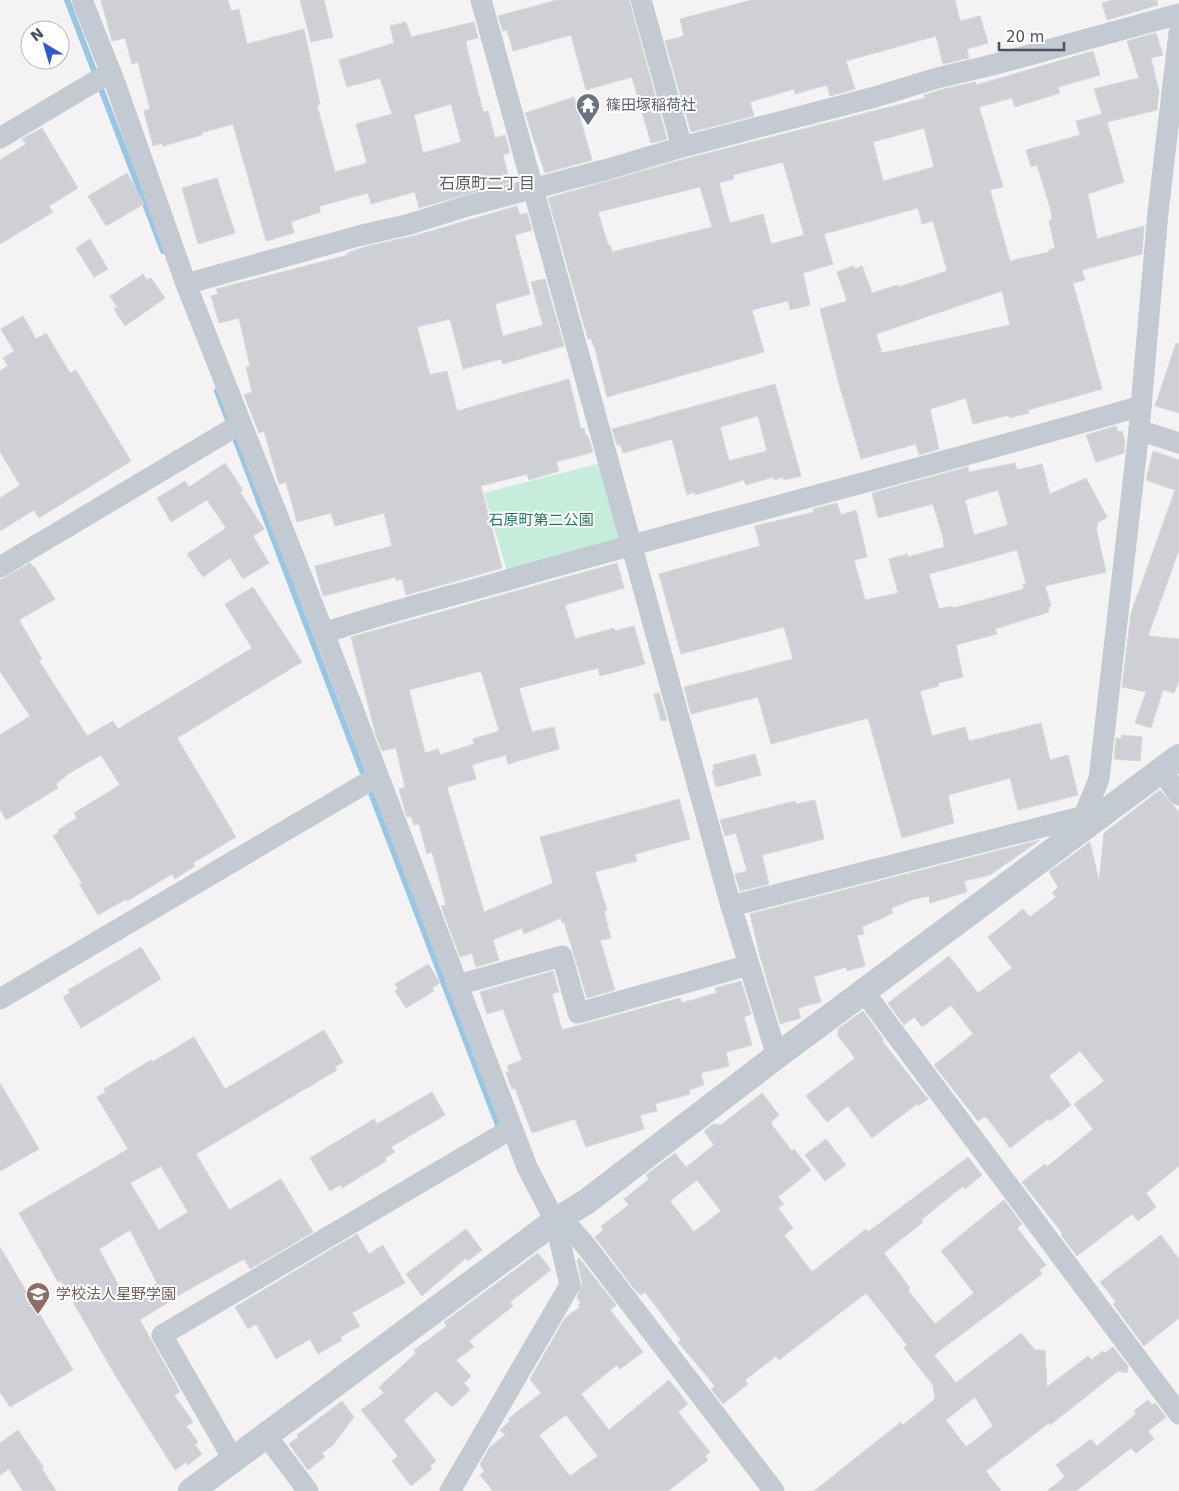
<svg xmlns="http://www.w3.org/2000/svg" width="1179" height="1491" font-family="'DejaVu Sans','Noto Sans JP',sans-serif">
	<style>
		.green { fill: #c6ecdb }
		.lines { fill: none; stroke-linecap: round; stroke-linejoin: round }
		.stream { stroke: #98c7e4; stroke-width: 6 }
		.building { fill: #cfd0d6; stroke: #d7d7dc; fill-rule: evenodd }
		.minor { stroke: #c4cad2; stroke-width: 21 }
		.tertiary { stroke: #c4cad2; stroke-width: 26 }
		.labels { text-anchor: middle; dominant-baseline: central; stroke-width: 4; stroke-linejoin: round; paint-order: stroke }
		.worship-label { font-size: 15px; fill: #5b616d; stroke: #fff; text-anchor: start }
		.park-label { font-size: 15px; fill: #22795d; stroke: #fff }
		.education-label { font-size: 15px; fill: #785e54; stroke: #fff; text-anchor: start }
		.neighbourhood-label { font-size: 16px; fill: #5f6166; stroke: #fff }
	</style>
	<rect width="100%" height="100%" fill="#f4f2f2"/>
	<path class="green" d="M601,463L622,539L507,571L484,493Z"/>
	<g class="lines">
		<g class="stream">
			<path d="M67,0L163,251"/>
			<path d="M217,391L362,771"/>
			<path d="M371,793L498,1125"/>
		</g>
	</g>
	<g class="building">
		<path d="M101,0H228L231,11L239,9L247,44L304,29L320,104L317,105L335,172L367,163L356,124L392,114L380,78L347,87L339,60L394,43L390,26L406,22L411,37L474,22L478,38L466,41L467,48L483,112L488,111L495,138L505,135L510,153L503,155L510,182L419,208L415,192L371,204L368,193L320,206V212L291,222L294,233L266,241L233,124L201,133L202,135L163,146L162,143L153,146L144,111L150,109L138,62L132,64L125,38L112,41ZM451,104L461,142L423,153L414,115Z"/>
		<path d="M300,0H324L333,37L311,42Z"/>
		<path d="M557,0H629L667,139L651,143L632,77L586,90L571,35L513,51L507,30L503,31L498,16Z"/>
		<path d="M752,0H955L960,21L980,16L988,43L967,49L969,58L943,64L936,36L846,61L855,89L830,96L827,85L795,94L794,89L750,102L754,116L691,132L665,41L684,36L680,19Z"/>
		<path d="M1113,0H1157L1158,5L1107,20L1102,3Z"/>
		<path d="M1156,33L1163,55L1151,58L1159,92L1157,110L1107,122L1124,182L1088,194L1097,239L1144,226L1142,254L1082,270L1085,280L1073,283L1102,389L1028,410L1029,413L1009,418V415L973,424L966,398L930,409L939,449L919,455L916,444L861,459L839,384L820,309L847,301L837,272L854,266L855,269L862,266L872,293L897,285L898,287L947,271L933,221L922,224L918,208L824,234L833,264L803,273L810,305L790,310L788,301L752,310L764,352L607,397L595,349L591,339H588L548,198L685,159L925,98L924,95L940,90L975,82L976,85L1093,51L1100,75L1058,87L1060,93L1015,107L1012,98L979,107L1003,187L990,190L1010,261L1049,252V250L1055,248L1049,221L1052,220L1051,211L1037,165L1031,167L1026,150L1080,135L1076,121L1102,114L1094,89L1139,78L1127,41ZM924,128L934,167L883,181L873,142ZM783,162L804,235L771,244L763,214L730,223L719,183L734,179L733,175ZM700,187L712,227L612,252L610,245H608L598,212ZM1002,291L1010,325L882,353L876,334Z"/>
		<path d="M574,97L592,160L545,173L525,113Z"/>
		<path d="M42,128L78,188L49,206L53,212L0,244V160L26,144L22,139Z"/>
		<path d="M127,173L144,204L106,226L88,196Z"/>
		<path d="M217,178L235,233L198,244L182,188Z"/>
		<path d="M517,206L520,215L527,213L532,230L515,235L530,294L495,304L503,336L543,325L531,282L545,279L564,346L503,364L501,359L463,369L450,319L417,327L430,375L447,371L457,411L569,379L581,429L584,428L586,436H588L593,452L556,462L559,471L529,480L527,474L481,486L502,568L406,595L402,579L396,581V577L323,596L315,566L392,546L384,513L335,526L331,513L297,522L286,482L279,484L264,431L259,433L244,395L252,392L246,367L250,366L239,318L219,323L211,296L218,294L216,289L348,255L347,253L368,246L414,236Z"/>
		<path d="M90,239L108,269L94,277L76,248Z"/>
		<path d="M143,274L147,280L151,278L165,298L125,326L114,309L117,307L110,296Z"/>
		<path d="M23,316L36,339L46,333L70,373L76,370L131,461L39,518L34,510L0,531V498L20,485L0,452V371L8,366L3,358L14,351L1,329Z"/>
		<path d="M1176,343L1179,344V413L1155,406Z"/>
		<path d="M775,384L801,476L784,480L783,477L774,480V477L746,485L744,480L695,495V492L687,495L672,439L623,453L620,444L617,445L612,429ZM758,416L767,451L729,461L720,427Z"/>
		<path d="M1116,426L1118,432L1122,431L1125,441L1124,453L1096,462L1086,435Z"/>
		<path d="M1153,451L1179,460V550L1148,636L1179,639V681L1174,693L1163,690L1151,728L1135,723L1146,692L1122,687L1131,613L1175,490L1146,480Z"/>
		<path d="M225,463L243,490L240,492L264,529L253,536L269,563L243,579L230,558L203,577L187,554L226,528L207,500L171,522L157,498L185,481L189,487Z"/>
		<path d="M1015,463L1017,470L1042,464L1050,494L1086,478L1107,517L1097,523L1098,526L1096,528L1106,572L1045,586L1051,606L1048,608L1049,612L995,629L997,634L956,645L963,677L938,683L939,686L920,691L932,736L965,727L969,741L1041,723L1050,760L1068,755L1078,795L1018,810L1010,778L948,795L954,823L902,838L868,718L771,744L758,697L691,714L684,687L793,659L784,627L681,654L659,574L760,546L755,526L814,512L813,509L837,503L841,515L856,510L867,557L854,560L865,600L898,593L889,559L907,554L908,557L944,547L943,538L933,504L878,518L872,493L968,467L969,472ZM998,490L1008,525L974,535L965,500ZM1017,550L1026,583L1023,584L1024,589L953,608L952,606L939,609L929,574Z"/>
		<path d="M30,563L33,567L34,566L55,599L19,620L42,659L39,661L87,736L113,721L118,729L252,648L225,604L253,587L302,662L177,738L236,837L193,863L195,866L175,879L172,874L127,901L126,899L98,915L79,884L82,883L53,836L59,832L58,830L77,818L74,813L120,785L101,755L68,774L56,784L58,788L6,820L0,809V735L30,716L0,671V580Z"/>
		<path d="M617,563L624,588L565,605L575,639L614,628L615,631L634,626L645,664L600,676L598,668L519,688L532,732L554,727L559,749L508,764L506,755L472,765L476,779L447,787L484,912L553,883L540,837L679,799L690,839L635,854L637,861L595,872L607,910L604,911L611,938L600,940L615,990L587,998L564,922L562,923L561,918L524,934L522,928L493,940L499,960L476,967L472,953L460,957L441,906L446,905L432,852L427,854L419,824L414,825L411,816L407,817L405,811L399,789L405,787L396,748L382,751L376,736L351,637ZM481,671L499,731L473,739L474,744L440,755L438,749L425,753L409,690Z"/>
		<path d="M659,693L667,720L661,721L654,694Z"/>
		<path d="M1122,735L1142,737L1140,761L1114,759L1116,738L1121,739Z"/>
		<path d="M755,754L761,775L716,787L712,771L714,770L713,765Z"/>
		<path d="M1160,790L1179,812V1166L1146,1193L1156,1207L1138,1221L1132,1214L1077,1256L1061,1235L1063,1234L1022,1182L1045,1164L1047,1167L1093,1129L1074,1104L1104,1081L1080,1051L1049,1076L1071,1105L1050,1121L1048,1119L1010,1148L987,1118L984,1117L978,1121L934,1065L973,1034L951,1005L922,1027L914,1017L904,1025L888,1003L949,956L978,993L1012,968L988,937L1023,909L1030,917L1056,897L1052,893L1058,887L1049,872L1090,842L1099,881L1104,833Z"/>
		<path d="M815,800L824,839L762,855L769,884L740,891L735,874L747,871L736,833L725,836L720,820L795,801L796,804Z"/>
		<path d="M1040,840L990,875L964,881L967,892L930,903L929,896L911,900L891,908L893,913L862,927L864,934L857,935L865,966L847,971L846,967L814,977L821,1002L798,1008L801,1018L780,1024L761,960L750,914Z"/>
		<path d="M141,947L161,979L81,1028L63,997L70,993L68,990Z"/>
		<path d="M428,964L440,983L432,988L434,991L406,1008L395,991L398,989L395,984Z"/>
		<path d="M553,971L559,992L552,994L562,1030L680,998L682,1003L716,993L715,988L741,981L751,1014L744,1017L752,1045L726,1052L729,1066L701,1073L704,1085L689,1090L690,1094L655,1104L657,1111L640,1115L644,1129L586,1147L575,1119L532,1133L515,1088L512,1089L506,1073L509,1072L507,1066L522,1060L503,1009L487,1014L480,992Z"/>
		<path d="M863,1011L884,1040L882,1041L928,1099L918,1106L917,1104L872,1138L848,1106L827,1122L806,1096L855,1058L838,1036V1029Z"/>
		<path d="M324,1030L343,1062L335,1067L337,1070L196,1154L229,1210L281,1179L313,1232L250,1269L244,1259L186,1291L140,1320L180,1392L174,1395L193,1422L186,1426L198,1442L195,1445L202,1454L188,1465L186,1462L175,1470L115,1375L61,1281L58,1282L19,1213L128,1149L97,1097L106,1092L104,1089L151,1060L152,1062L194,1037L225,1089ZM161,1166L188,1212L159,1230L130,1183ZM130,1230L157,1283L127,1301L99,1249Z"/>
		<path d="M0,1083L39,1149L0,1171Z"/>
		<path d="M432,1092L445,1115L391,1147L395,1152L385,1158L386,1161L342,1188L340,1185L330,1191L310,1158L374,1119L377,1124Z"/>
		<path d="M762,1093L779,1115L771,1122L772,1125L792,1151L794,1149L811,1170L778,1197L784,1204L778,1208L793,1228L784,1235L812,1272L866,1229L868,1232L968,1157L982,1175L965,1189L963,1186L921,1220L923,1222L884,1253L910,1288L908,1290L935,1324L974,1293L941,1251L1004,1200L1022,1224L1017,1228L1046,1265L1039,1270L1042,1274L934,1355L956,1383L1021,1333L1035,1350H1045L1047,1387L1088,1356L1091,1360L1103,1351L1105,1353L1113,1347L1128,1366L1127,1373L1118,1371L1068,1411L1050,1425L1049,1423L986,1471L1001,1491H814L901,1422L903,1425L935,1399L933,1385L904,1348L907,1345L866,1293L779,1360L776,1356L745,1380L748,1384L723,1404L711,1389L715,1386L678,1342L681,1340L645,1292L641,1295L635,1290L595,1237L603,1230L601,1226L629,1205L624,1199L649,1179L646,1175L675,1153L686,1167L714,1145L704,1131L713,1124L721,1125ZM697,1180L721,1211L694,1232L670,1201ZM975,1397L993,1426L966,1447L946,1420Z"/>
		<path d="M826,1139L846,1165L825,1181L805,1155Z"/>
		<path d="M466,1229L482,1250L468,1261L466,1258L422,1296L406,1274Z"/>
		<path d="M357,1234L369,1254L383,1245L405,1283L352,1313L360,1326L340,1337L342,1340L318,1354L310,1339L276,1359L256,1324L248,1329L235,1307Z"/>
		<path d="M1161,1235L1179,1259V1318L1144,1346L1113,1304L1116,1302L1100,1282Z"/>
		<path d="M0,1247L73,1370L10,1407L0,1392Z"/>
		<path d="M538,1253L551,1270L510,1302L513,1306L469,1341L474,1347L456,1360L471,1376L464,1383L470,1390L452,1407L436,1391L404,1420L436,1461L430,1466L432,1469L411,1486L392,1461L398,1456L361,1410L384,1393L379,1387L416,1353L414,1350L447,1326L444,1322Z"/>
		<path d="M579,1258L616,1305L610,1310L643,1352L620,1369L617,1365L581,1394L609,1430L669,1380L688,1404L678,1412L710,1452L705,1456L708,1460L668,1491H493L480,1475L484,1471L480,1464L490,1447L505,1435L500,1430L510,1421L508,1419L541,1393L530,1379L565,1318L580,1307L578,1305L581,1303L577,1298L582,1283L577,1260ZM566,1415L598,1456L570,1476L539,1435Z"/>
		<path d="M1148,1400L1152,1405L1155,1403L1166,1417L1148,1431L1154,1439L1136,1453L1131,1448L1076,1491H1047L1065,1477L1056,1465L1091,1439L1097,1446L1136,1414L1134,1411Z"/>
		<path d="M342,1401L354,1417L333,1445L322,1453L325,1457L308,1470L289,1444L298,1437L297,1435Z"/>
		<path d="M18,1430L44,1468L42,1469L56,1491H23L9,1469L0,1475V1443Z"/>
	</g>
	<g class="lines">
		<g class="minor">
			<path d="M82,0L115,83L186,284L324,633L527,1167L555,1221L573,1231L586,1246L774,1491"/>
			<path d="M481,0L731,906L777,1056"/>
			<path d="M641,0L682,147"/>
			<path d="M0,138L111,72"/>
			<path d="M186,284L358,236L410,224L467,206L608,169L682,147L875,97L937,78L996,64L1179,14"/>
			<path d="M1139,430L1179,443"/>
			<path d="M0,567L240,424"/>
			<path d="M324,633C384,613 444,598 504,581C716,520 930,467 1141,406"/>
			<path d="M1161,770L1179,795"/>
			<path d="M1088,826L1085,813L1099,779L1139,430L1158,212L1179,33"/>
			<path d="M731,906L1085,816"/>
			<path d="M457,985L562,956L578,1013L749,965"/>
			<path d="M864,992L1179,1414"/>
			<path d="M0,999L378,776"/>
			<path d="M266,1435L308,1491"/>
			<path d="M233,1459L162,1335L511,1129"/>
			<path d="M450,1491L570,1285L555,1221"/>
		</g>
		<path class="tertiary" d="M191,1491L555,1221L586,1202L777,1056L1179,757"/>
	</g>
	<defs>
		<g id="temple-pin" transform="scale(1.25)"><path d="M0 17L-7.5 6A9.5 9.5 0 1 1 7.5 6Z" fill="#6b7280" stroke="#fff"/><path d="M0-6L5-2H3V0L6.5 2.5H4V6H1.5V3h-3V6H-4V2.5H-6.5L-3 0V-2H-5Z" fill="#fff"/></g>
		<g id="school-pin" transform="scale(1.25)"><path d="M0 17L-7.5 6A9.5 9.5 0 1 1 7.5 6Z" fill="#8d6e63" stroke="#fff"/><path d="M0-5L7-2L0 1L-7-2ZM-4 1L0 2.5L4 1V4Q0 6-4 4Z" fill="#fff"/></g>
	</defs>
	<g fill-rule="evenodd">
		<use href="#temple-pin" x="588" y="105"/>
		<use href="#school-pin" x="38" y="1294"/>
	</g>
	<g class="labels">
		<g class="worship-label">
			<text x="606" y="105">篠田塚稲荷社</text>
		</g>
		<g class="park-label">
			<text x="541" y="520">石原町第二公園</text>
		</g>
		<g class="education-label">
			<text x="56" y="1294">学校法人星野学園</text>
		</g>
		<g class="neighbourhood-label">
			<text x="487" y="183">石原町二丁目</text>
		</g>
	</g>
	<g transform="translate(45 45) rotate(322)"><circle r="24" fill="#ffffff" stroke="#b7babf"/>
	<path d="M0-4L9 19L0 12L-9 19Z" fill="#2d58d3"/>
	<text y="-8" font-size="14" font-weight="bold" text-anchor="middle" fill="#4b525e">N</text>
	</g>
	<path d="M999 42v8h65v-8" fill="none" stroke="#4b525e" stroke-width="2.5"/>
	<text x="1006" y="42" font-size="15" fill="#4b525e" stroke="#ffffff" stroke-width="4" paint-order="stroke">20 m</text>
</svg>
